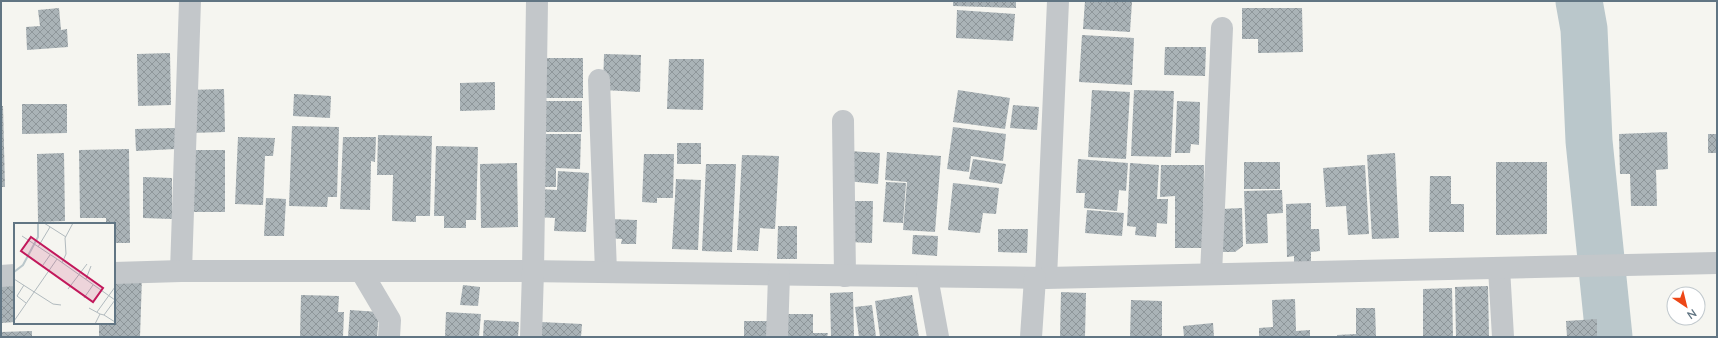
<svg xmlns="http://www.w3.org/2000/svg" width="1718" height="338" font-family="Lato,sans-serif">
	<style>
		.lines { fill: none; stroke-linecap: round; stroke-linejoin: round }
		.river { stroke: #bac7cb; stroke-width: 47 }
		.building { fill: url(#building-cross-hatch) }
		.minor { stroke: #c3c7ca; stroke-width: 22 }
		.inset-river { fill: none; stroke: #bac7cb; stroke-width: 2 }
		.inset-road { fill: none; stroke: #b1babe; stroke-width: 1 }
		.view { fill: #c2185b; fill-opacity: 0.15; stroke: #c2185b; stroke-width: 2 }
		.inset-edge { fill: none; stroke: #617583; stroke-width: 2 }
	</style>
	<defs>
		<pattern id="building-cross-hatch" width="8" height="8" patternUnits="userSpaceOnUse"><rect width="8" height="8" fill="#aab3b7"/><path d="M0 0l8 8M0 8l8-8" fill="none" stroke="#8e969a"/></pattern>
	</defs>
	<rect width="100%" height="100%" fill="#f5f5f0"/>
	<g class="lines">
		<path class="river" d="M1579,1L1584,29L1589,141L1609,337"/>
	</g>
	<g class="building">
		<path d="M953,1H1016V8L953,6Z"/>
		<path d="M1085,1H1132L1130,32L1083,29Z"/>
		<path d="M59,8L61,30L67,29L68,47L27,50L26,27L40,26L38,10Z"/>
		<path d="M1242,8H1302L1303,52L1258,53V39H1242Z"/>
		<path d="M957,10L1015,14L1013,41L956,38Z"/>
		<path d="M1082,35L1134,38L1132,85L1079,82Z"/>
		<path d="M1165,47H1206L1205,76L1164,75Z"/>
		<path d="M170,53L171,105L138,106L137,54Z"/>
		<path d="M604,54L641,55L640,92L603,90Z"/>
		<rect x="536" y="58" width="47" height="40"/>
		<path d="M669,59H704L703,110L667,109Z"/>
		<path d="M495,82V110L460,111V83Z"/>
		<path d="M224,89L225,132L189,133L188,90Z"/>
		<path d="M958,90L1010,98L1005,129L953,122Z"/>
		<path d="M1092,90L1130,92L1126,159L1088,157Z"/>
		<path d="M1134,90L1174,91L1171,157L1131,156Z"/>
		<path d="M294,94L331,96L330,118L293,116Z"/>
		<path d="M537,101H582V132H536Z"/>
		<path d="M1177,101L1200,102L1199,145L1191,144L1190,153H1175Z"/>
		<path d="M22,104H67V133L22,134Z"/>
		<path d="M1013,105L1039,107L1037,130L1010,128Z"/>
		<path d="M1,106H3L5,187H1Z"/>
		<path d="M292,126L339,127L337,197H328L327,207L289,206Z"/>
		<path d="M953,127L1006,134L1003,161L971,156L969,172L947,169Z"/>
		<path d="M175,128L176,149L136,151L135,129Z"/>
		<path d="M1667,132L1668,169L1656,170L1657,206H1631L1630,174H1620L1619,134Z"/>
		<path d="M536,134H581L580,169L556,168V187H535Z"/>
		<rect x="1708" y="134" width="9" height="19"/>
		<path d="M378,135L432,136L430,216H416V222L392,221L393,175H377Z"/>
		<path d="M238,137L275,138L273,156H265L263,205L235,204Z"/>
		<path d="M343,137H376L375,162L371,161L370,210L340,209Z"/>
		<rect x="677" y="143" width="24" height="21"/>
		<path d="M436,146L478,147L476,220H466V228H444V216H434Z"/>
		<path d="M129,149L130,243H114V224H106V218H80L79,150Z"/>
		<rect x="190" y="150" width="35" height="62"/>
		<path d="M849,151L880,153L878,184L846,181Z"/>
		<path d="M887,152L941,156L935,232L903,230L907,182L885,180Z"/>
		<path d="M64,153L65,221L38,222L37,154Z"/>
		<path d="M1395,153L1399,238L1372,239L1367,155Z"/>
		<path d="M644,154H674L673,198H657V203L642,202Z"/>
		<path d="M742,155L779,156L775,229L760,228L758,251L737,250Z"/>
		<path d="M973,159L1006,164L1002,184L969,179Z"/>
		<path d="M1078,159L1128,163L1126,191L1119,190L1117,211L1084,208L1085,193H1076Z"/>
		<rect x="1244" y="162" width="36" height="27"/>
		<path d="M1496,162H1547V234L1496,235Z"/>
		<path d="M517,163L518,227L481,228L480,164Z"/>
		<path d="M1130,163L1159,165L1157,199H1168L1167,224L1157,223L1156,237L1135,235L1136,227L1127,226Z"/>
		<path d="M706,164H736L732,252L702,251Z"/>
		<path d="M1161,165H1204L1203,248H1175V196L1160,197Z"/>
		<path d="M1365,165L1369,234L1348,235L1346,206L1326,207L1323,168Z"/>
		<path d="M558,171L589,173L586,232L554,231L555,218L536,217L538,189L557,190Z"/>
		<path d="M1430,176H1451V204H1464V232H1429Z"/>
		<path d="M143,177L172,178V219L143,218Z"/>
		<path d="M676,179L701,180L698,250L672,249Z"/>
		<path d="M886,182L906,183L903,223L883,222Z"/>
		<path d="M953,183L999,188L996,214L983,213L980,233L948,230Z"/>
		<path d="M1282,190L1283,213L1267,214L1268,243L1246,244L1244,191Z"/>
		<path d="M266,198L286,199L284,236H264Z"/>
		<path d="M849,201H873L872,243L849,242Z"/>
		<path d="M1311,203V229H1319L1320,251L1311,252V262H1294V256L1287,257L1286,204Z"/>
		<path d="M1242,208L1243,246L1235,252H1223L1221,209Z"/>
		<path d="M1087,210L1124,213L1122,236L1085,233Z"/>
		<path d="M609,219L637,220L636,244H621L622,239L608,238Z"/>
		<path d="M778,226H797V259H777Z"/>
		<path d="M998,229H1028L1027,253L998,252Z"/>
		<path d="M913,235L938,236L937,256L912,254Z"/>
		<path d="M114,277H142L140,337H99V323H114Z"/>
		<path d="M15,284V322L1,323V285Z"/>
		<path d="M463,285L480,287L478,306L460,305Z"/>
		<path d="M1488,286L1489,337H1456L1455,287Z"/>
		<path d="M1452,288L1453,337H1423V289Z"/>
		<path d="M853,292L854,337H831L830,293Z"/>
		<path d="M1061,292L1086,293L1085,337H1060Z"/>
		<path d="M301,295L339,296L338,312H344L343,337H300Z"/>
		<path d="M912,295L919,337H880L875,301Z"/>
		<path d="M1295,299L1296,331L1310,330V337H1259V328L1273,327L1272,300Z"/>
		<path d="M1131,300L1162,301V337H1130Z"/>
		<path d="M872,305L876,337H859L855,307Z"/>
		<path d="M1356,308H1375L1376,337H1337V335L1356,334Z"/>
		<path d="M350,310L379,312L377,337H348Z"/>
		<path d="M446,312L481,314L479,337H445Z"/>
		<path d="M781,314H813V333H828L827,337H780Z"/>
		<path d="M1597,319V337H1567L1566,321Z"/>
		<path d="M484,320L519,322L518,337H483Z"/>
		<rect x="744" y="321" width="27" height="16"/>
		<path d="M541,322L582,324L581,337H541Z"/>
		<path d="M1213,323L1214,337H1184L1183,326Z"/>
		<path d="M32,331V337H1V332Z"/>
	</g>
	<g class="lines">
		<g class="minor">
			<path d="M599,80L606,272"/>
			<path d="M843,121L845,276"/>
			<path d="M1499,268L1503,337"/>
			<path d="M181,271L190,1"/>
			<path d="M361,271L390,320L389,337"/>
			<path d="M114,273L181,271H525L1046,278L1058,1"/>
			<path d="M1211,274L1222,28"/>
			<path d="M1,276L15,275"/>
			<path d="M927,277L938,337"/>
			<path d="M1046,278L1717,263"/>
			<path d="M531,337L533,271L537,1"/>
			<path d="M777,337L779,275"/>
			<path d="M1031,337L1035,278"/>
		</g>
	</g>
	<g transform="translate(14 223)">
		<rect width="101" height="101" fill="#f5f5f0"/>
		<path class="inset-river" d="M0,49L9,42L24,14V0"/>
		<path class="inset-road" d="M30,0L52,14M8,13L43,36M24,24L36,4M48,40L52,31L51,15L59,0M29,42L36,32M0,56L39,81L47,82M72,56L77,43M10,62L3,73L12,80M54,66L73,41M70,75L79,62M75,85L86,91L81,101M83,89L101,64M86,91L90,92L101,77M90,92L101,99M0,98L43,36L101,77"/>
		<path class="view" d="M17,14L89,65L79,79L7,28Z"/>
		<rect width="101" height="101" class="inset-edge"/>
	</g>
	<rect width="1718" height="338" fill="none" stroke="#617583" stroke-width="4"/>
	<g transform="translate(1686 306) rotate(145)"><circle r="19" fill="#ffffff" stroke="#c0c8cd"/>
	<path d="M0-3L7 15L0 10L-7 15Z" fill="#ed4717"/>
	<text y="-6" font-size="11" font-weight="bold" text-anchor="middle" fill="#617583">N</text>
	</g>
</svg>
